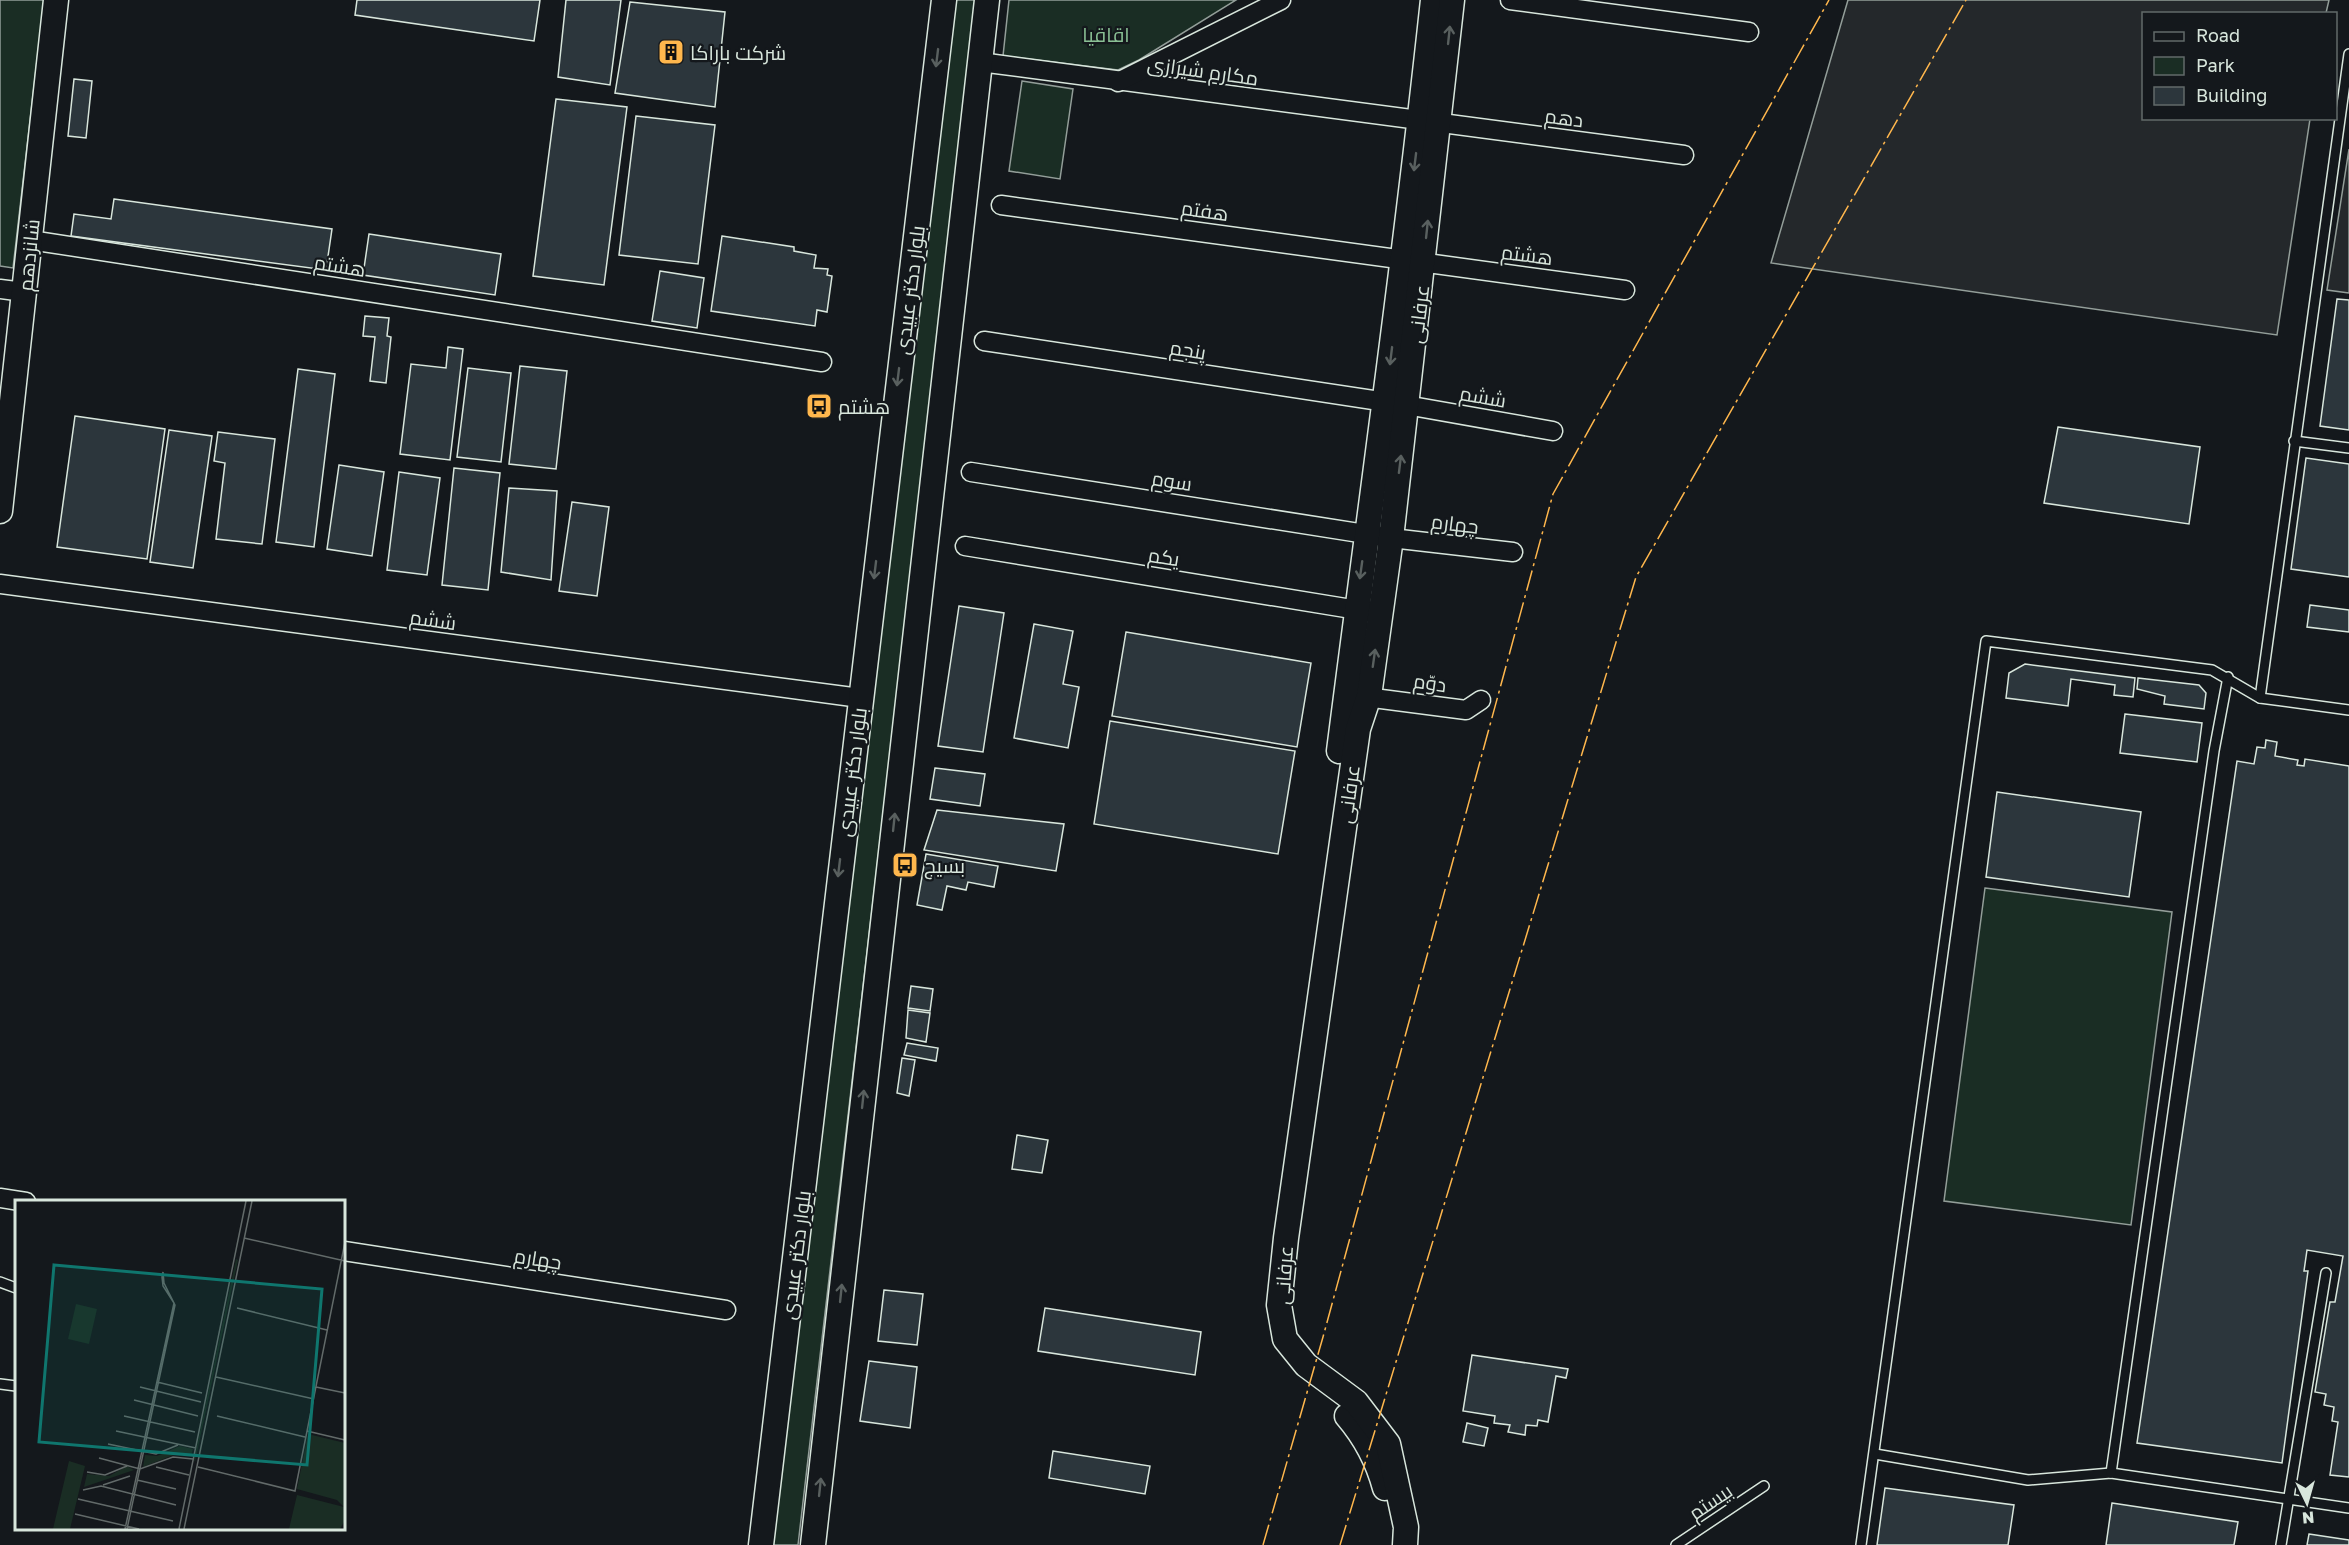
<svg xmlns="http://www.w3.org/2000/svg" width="2349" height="1545" font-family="'Golos Text',Cairo,sans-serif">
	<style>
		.green { fill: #1a2d24; stroke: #939e99; stroke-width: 1.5 }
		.parking { fill: #24282b; stroke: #939e99; stroke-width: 1.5 }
		.building { fill: #2c363c; stroke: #d8e6dc; stroke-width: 1.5 }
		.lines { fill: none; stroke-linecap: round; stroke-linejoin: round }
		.lane-casing { stroke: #d8e6dc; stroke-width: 12 }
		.street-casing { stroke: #d8e6dc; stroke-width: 21 }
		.secondary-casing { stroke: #d8e6dc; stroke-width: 27 }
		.lane { stroke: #14181c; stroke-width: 9 }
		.street { stroke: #14181c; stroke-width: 18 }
		.secondary { stroke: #14181c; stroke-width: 24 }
		.power { stroke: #ffb74d; stroke-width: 1.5; stroke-dasharray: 21 4.5 3 4.5; stroke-linecap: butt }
		.oneway { stroke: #59605f }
		.labels { text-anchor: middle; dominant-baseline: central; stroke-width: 4.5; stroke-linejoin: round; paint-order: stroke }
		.park-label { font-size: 20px; fill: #8ac095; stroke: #14181c }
		.poi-label { font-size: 20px; fill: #d8e6dc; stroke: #14181c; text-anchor: start }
		.street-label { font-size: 20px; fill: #d8e6dc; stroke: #14181c }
		.inset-road { fill: none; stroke: #626a69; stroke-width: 1.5 }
		.view { fill: #0f766e; fill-opacity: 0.15; stroke: #0f766e; stroke-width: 3 }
		.inset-edge { fill: none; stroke: #d8e6dc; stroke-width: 3 }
	</style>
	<rect width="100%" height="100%" fill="#14181c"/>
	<g class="green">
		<path d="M0,0H44L13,268L0,266Z"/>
		<path d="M950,0H978L798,1545H772Z"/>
		<path d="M1009,0H1236L1139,60L1118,70L1003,56Z"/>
		<path d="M1022,81L1073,89L1060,179L1009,171Z"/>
		<path d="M1985,888L2172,912L2131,1225L1944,1201Z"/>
	</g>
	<g class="parking">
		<path d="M1848,0H2329L2326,13L2144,14V118L2310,119L2277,335L1771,263Z"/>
		<path d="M2349,149V293L2327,290Z"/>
	</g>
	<g class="building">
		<path d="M357,0H540L534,41L355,15Z"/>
		<path d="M566,0H621L610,85L558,77Z"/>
		<path d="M630,2L725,12L715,107L615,93Z"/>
		<path d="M74,79L92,81L86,138L68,136Z"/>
		<path d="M556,99L627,107L604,285L533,276Z"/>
		<path d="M636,116L715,125L698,264L619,255Z"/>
		<path d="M114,199L332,229L326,270L71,236L74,214L111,219Z"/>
		<path d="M369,234L501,254L495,295L363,275Z"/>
		<path d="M722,236L794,247V251L816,255L814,268L828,269L827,275L832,276L827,312L817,310L815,326L711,311Z"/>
		<path d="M660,271L704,278L697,328L652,321Z"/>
		<path d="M2337,299L2349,300V430L2320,426Z"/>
		<path d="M365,316L389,318L387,336L391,337L386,383L370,381L375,337L363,336Z"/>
		<path d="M448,347L463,349L450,460L400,454L411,364L446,368Z"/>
		<path d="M520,366L567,371L556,469L509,464Z"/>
		<path d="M468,368L511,373L501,462L457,457Z"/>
		<path d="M298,369L335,374L314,547L276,542Z"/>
		<path d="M75,416L165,429L147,559L57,547Z"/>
		<path d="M2058,427L2200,447L2189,524L2044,503Z"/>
		<path d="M169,430L212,436L193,568L150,562Z"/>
		<path d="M218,432L275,439L262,544L216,539L225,463L214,461Z"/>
		<path d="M2306,458L2349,464V577L2291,569Z"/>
		<path d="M339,465L384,472L372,556L327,549Z"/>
		<path d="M454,468L500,473L488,590L442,585Z"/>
		<path d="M399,472L440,478L427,575L387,570Z"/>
		<path d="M509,488L557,491L551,580L501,572Z"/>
		<path d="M572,502L609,507L597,596L559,591Z"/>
		<path d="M2310,605L2349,610V632L2307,627Z"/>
		<path d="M959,606L1004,613L983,752L938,746Z"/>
		<path d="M1034,624L1073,631L1063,684L1079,687L1068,748L1014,738Z"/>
		<path d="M1126,632L1311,663L1297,747L1112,716Z"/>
		<path d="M2025,664L2135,678L2133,697L2114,695L2115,685L2071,679L2068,706L2006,698L2009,673Z"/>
		<path d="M2138,678L2199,685L2206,693L2204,709L2164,704L2165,696L2137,689Z"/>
		<path d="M2125,714L2202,723L2197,762L2120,753Z"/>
		<path d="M1110,721L1295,751L1278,854L1094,824Z"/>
		<path d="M2266,740L2277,742L2275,756L2298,760L2297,765L2304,766L2305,759L2349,766V1477L2330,1475L2338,1422L2332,1421L2334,1407L2324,1405L2326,1394L2315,1392L2330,1302H2335L2343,1256L2307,1250L2304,1271H2308L2282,1463L2137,1443L2237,761L2254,764L2257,747L2265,748Z"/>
		<path d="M935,768L985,774L980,806L930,799Z"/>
		<path d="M1997,792L2141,812L2129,897L1986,877Z"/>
		<path d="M937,810L1064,824L1056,871L924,850Z"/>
		<path d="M926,854L998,866L994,887L968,882L966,890L947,886L942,910L917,905Z"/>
		<path d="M911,986L933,989L930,1011L908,1008Z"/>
		<path d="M908,1010L930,1013L926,1042L906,1038Z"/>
		<path d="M907,1043L938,1048L936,1061L904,1055Z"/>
		<path d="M902,1058L915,1060L909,1096L897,1093Z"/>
		<path d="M1017,1135L1048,1140L1042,1173L1012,1169Z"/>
		<path d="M884,1290L923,1294L917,1345L878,1341Z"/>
		<path d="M1045,1308L1201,1332L1195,1375L1038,1351Z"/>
		<path d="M1472,1355L1568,1369L1566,1378L1556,1376L1548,1422L1538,1420L1537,1426L1526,1425L1525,1435L1508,1432L1510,1425L1494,1423L1495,1416L1463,1411Z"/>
		<path d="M869,1361L917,1367L910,1428L860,1421Z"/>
		<path d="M1467,1423L1488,1428L1484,1446L1463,1442Z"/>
		<path d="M1053,1451L1150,1466L1145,1494L1049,1478Z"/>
		<path d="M1885,1488L2014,1505L2008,1545H1877Z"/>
		<path d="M2112,1503L2238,1522L2234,1545H2106Z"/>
		<path d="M2309,1534L2349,1540V1545H2307Z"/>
	</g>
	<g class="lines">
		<g class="lane-casing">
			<g id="lane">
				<path d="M2294,441L2349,448"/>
				<path d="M2260,698L2349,54"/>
				<path d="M0,1282L16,1288"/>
				<path d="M0,1384L16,1386"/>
				<path d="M1875,1454L2028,1480L2111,1473L2349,1508"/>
				<path d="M2111,1473L2214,751L2228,677"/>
				<path d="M1676,1545L1764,1486"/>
				<path d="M1861,1545L1986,641L2212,670L2260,698L2349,710"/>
				<path d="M2281,1545L2326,1273"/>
			</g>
		</g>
		<g class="street-casing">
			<g id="street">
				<path d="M1510,0L1749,32"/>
				<path d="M980,62L1684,155"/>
				<path d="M1118,82L1281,0"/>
				<path d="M1001,205L1625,290"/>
				<path d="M30,240L822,362"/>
				<path d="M0,289L24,292"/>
				<path d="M984,341L1406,405L1553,431"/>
				<path d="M971,472L1391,538L1513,552"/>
				<path d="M965,546L1370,612"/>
				<path d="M0,584L860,698"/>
				<path d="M1358,696L1466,710L1481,700"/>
				<path d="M0,1198L26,1202"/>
				<path d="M344,1251L726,1310"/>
			</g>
		</g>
		<g class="secondary-casing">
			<g id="secondary">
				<path d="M0,511L56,0"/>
				<path d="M1339,751C1371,501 1406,251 1433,0"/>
				<path d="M1347,1416C1365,1437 1378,1462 1385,1488"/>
				<path d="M761,1545L944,0"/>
				<path d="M813,1545L987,0"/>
				<path d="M1405,1545L1406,1527L1388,1444L1356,1402L1306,1365L1285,1339L1279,1305L1286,1238L1358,729L1369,696L1391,538L1452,0"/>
			</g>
		</g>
		<use href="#lane" class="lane"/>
		<use href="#street" class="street"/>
		<use href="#secondary" class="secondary"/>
		<g class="power">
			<path d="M1263,1545L1323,1337L1553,494L1829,0"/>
			<path d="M1340,1545L1636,577L1966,0"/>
		</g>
	</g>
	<defs><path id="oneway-shaft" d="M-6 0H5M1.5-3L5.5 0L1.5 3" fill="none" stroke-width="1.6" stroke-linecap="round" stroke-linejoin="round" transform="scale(1.5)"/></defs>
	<g class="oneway">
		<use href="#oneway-shaft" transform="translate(1449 35) rotate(-84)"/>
		<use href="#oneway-shaft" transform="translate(937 58) rotate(97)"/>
		<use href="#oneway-shaft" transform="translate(1415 162) rotate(97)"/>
		<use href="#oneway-shaft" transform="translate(1427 229) rotate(-84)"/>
		<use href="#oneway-shaft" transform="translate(1391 356) rotate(97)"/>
		<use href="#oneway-shaft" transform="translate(898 377) rotate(97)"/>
		<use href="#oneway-shaft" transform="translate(1400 464) rotate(-83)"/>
		<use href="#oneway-shaft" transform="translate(875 570) rotate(97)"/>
		<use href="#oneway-shaft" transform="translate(1361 570) rotate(98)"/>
		<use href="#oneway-shaft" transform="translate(1374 658) rotate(-82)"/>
		<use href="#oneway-shaft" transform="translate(894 822) rotate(-84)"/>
		<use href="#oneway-shaft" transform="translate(839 868) rotate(97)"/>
		<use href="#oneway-shaft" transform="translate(863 1099) rotate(-84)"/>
		<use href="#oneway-shaft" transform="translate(841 1293) rotate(-84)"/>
		<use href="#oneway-shaft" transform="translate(820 1487) rotate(-84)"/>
	</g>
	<defs>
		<g id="building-square" transform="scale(1.35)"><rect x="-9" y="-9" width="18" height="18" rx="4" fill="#ffb74d" stroke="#14181c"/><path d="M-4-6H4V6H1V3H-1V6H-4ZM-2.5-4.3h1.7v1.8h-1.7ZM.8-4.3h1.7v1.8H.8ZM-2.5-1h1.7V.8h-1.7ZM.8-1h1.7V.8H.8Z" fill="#111"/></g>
		<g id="bus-square" transform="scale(1.35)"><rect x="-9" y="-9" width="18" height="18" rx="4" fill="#ffb74d" stroke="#14181c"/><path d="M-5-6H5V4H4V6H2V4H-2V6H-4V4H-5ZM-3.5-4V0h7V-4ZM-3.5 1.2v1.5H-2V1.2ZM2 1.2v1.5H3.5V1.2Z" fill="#111"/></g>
	</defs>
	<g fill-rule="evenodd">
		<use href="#building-square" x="671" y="52"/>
		<use href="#bus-square" x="819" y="406"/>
		<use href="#bus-square" x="905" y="865"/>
	</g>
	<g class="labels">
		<g class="park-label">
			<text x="1106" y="34">اقاقیا</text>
		</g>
		<g class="poi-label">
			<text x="690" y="52">شرکت باراکا</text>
			<text x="838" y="406">هشتم</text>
			<text x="924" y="865">بسیج</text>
		</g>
		<g class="street-label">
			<text transform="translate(1203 70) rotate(8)">مکارم شیرازی</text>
			<text transform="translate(1564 117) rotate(7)">دهم</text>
			<text transform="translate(1205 210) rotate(8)">هفتم</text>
			<text transform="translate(1527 254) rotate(7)">هشتم</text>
			<text transform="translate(28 255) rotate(-84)">شانزدهم</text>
			<text transform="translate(340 265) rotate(9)">هشتم</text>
			<text transform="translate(909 290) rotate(-83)">بلوار دکتر عبیدی</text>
			<text transform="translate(1418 314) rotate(-83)">عرفانی</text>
			<text transform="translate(1188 349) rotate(9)">پنجم</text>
			<text transform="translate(1483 396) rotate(10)">ششم</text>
			<text transform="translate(1172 480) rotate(9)">سوم</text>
			<text transform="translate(1455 523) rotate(7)">چهارم</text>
			<text transform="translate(1164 556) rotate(9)">یکم</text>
			<text transform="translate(433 619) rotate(8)">ششم</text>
			<text transform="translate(1430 682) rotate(8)">دوّم</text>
			<text transform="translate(851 772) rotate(-83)">بلوار دکتر عبیدی</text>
			<text transform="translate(1348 794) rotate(-82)">عرفانی</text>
			<text transform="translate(795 1255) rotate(-83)">بلوار دکتر عبیدی</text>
			<text transform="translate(538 1258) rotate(9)">چهارم</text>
			<text transform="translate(1283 1275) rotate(-86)">عرفانی</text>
			<text transform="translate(1710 1501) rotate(-34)">بیستم</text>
		</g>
	</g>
	<g transform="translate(15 1200)">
		<rect width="330" height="330" fill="#14181c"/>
		<path d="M221,59L223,60L180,262L179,260ZM61,104L82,109L74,144L53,139ZM293,234L330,243V320L325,329H274L282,295L329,307L322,300L282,289ZM165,246L178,249L176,256L161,254L128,267L130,255L142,256ZM54,261L70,266L55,329H38ZM112,266L119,270L69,287L72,274L94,276Z" fill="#1a2d24"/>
		<path class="inset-road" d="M229,38L330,61M222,108L312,130M201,177L299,199M142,182L187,193M125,187L186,202M301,187L330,193M119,200L183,216M109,216L180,232M202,216L290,237M101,231L181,248M292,231L330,240M93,244L141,254L163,245M84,258L125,269L158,257L178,259M141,267L174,275M183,267L280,291L330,42M72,272L90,275L112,266M122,280L161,289M88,285L115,276M68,290L86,286L161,305M63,299L158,321M60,314L124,329M110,329L159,103L148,86L147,77L148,72L149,83L160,105L112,329M164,329L231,1M169,329L237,1"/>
		<path class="view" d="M39,65L307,89L292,265L24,242Z"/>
		<rect width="330" height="330" class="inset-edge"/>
	</g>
	<rect x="2142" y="12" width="195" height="108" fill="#14181c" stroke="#626a69" stroke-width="1.5"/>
	<rect x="2154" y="32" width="30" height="9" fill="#14181c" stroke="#626a69" stroke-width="1.5"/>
	<text x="2196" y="42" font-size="18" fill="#d8e6dc">Road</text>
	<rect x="2154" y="57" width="30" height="18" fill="#1a2d24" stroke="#626a69" stroke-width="1.5"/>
	<text x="2196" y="72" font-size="18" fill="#d8e6dc">Park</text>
	<rect x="2154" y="87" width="30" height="18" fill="#2c363c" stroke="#626a69" stroke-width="1.5"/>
	<text x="2196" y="102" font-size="18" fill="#d8e6dc">Building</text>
	<g transform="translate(2307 1503) rotate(175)" stroke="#14181c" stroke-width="4.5" paint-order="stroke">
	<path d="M0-4.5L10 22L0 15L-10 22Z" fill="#d8e6dc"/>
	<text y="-9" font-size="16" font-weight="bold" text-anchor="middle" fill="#d8e6dc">N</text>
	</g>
</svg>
